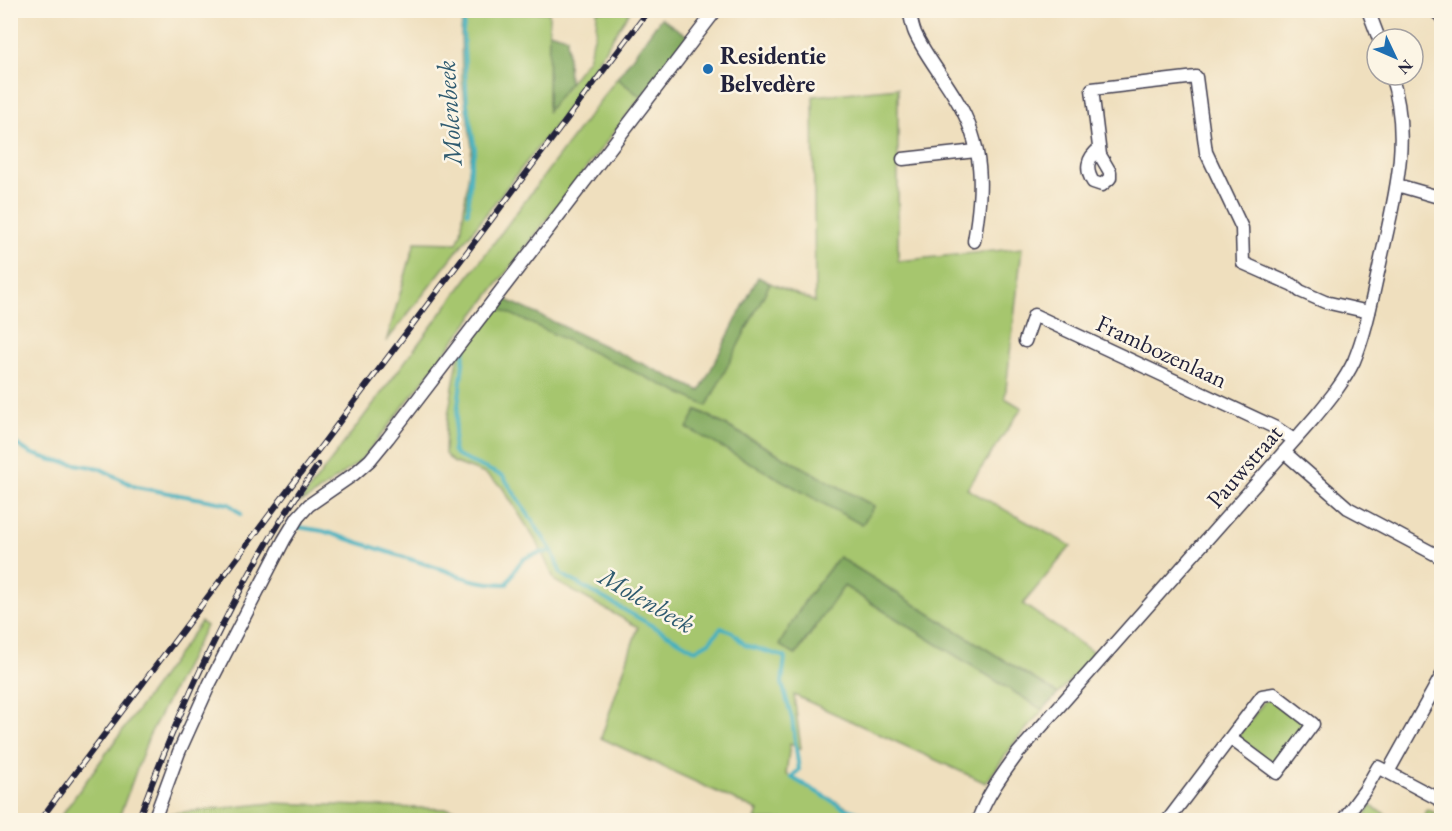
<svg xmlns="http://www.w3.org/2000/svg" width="1452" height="831" font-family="'EB Garamond',serif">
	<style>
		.green { fill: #a6c66e; stroke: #647454; stroke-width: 1.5; fill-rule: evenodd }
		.forest { fill: #84ab61; stroke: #53664e; stroke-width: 1.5 }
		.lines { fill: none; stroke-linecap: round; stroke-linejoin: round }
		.stream { stroke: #42b0bf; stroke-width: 4 }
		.minor-casing { stroke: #413e4f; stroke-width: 15 }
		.minor { stroke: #fff; stroke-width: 12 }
		.rail-casing { stroke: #22223b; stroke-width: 6 }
		.rail { stroke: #fcf5e5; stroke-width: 4; stroke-dasharray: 11; stroke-linecap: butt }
		.poi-dot { fill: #1f6fb2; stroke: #fcf5e5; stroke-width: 2 }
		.labels { text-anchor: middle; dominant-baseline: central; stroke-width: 5; stroke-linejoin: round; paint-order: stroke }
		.poi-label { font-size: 24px; font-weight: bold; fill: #22223b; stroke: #fcf5e5; text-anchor: start }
		.street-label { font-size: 24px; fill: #22223b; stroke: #fcf5e5 }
		.water-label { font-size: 26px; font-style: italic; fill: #2f5b70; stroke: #fcf5e5 }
	</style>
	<rect width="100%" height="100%" fill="#fcf5e5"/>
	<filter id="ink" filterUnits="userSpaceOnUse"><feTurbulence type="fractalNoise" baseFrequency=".0167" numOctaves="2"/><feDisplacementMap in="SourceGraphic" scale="12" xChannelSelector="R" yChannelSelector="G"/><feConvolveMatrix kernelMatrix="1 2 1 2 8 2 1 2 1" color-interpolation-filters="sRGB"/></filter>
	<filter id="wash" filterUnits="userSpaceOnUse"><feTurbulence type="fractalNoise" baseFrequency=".008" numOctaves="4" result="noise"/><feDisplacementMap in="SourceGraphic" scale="24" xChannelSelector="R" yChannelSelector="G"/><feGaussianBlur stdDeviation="1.35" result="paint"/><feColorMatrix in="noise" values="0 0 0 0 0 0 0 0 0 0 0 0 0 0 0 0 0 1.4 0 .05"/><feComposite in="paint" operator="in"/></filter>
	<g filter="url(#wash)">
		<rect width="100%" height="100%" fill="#efdfbe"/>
		<g class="green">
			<path d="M486,11L549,12L548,110L588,59L596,30L597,11H630L560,119L386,342L415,242L457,243L461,233L472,147L462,81L461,32L463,15L484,17Z"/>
			<path d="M617,78L641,97L383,433L359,462L308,499L300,502Z"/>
			<path d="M898,88V261L1022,248L1005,398L1022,408L967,489L1071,546L1023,604L1094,653L1058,694L839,557L806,599L780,645L796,655L844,586L1043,710L1015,742L986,783L794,695L801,749L790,744L786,774L870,820H755L758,811L601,738L638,627L555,581L538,544L502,487L485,474L453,462L445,454L446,427L460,348L493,304L707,405L770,283L815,302L813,96ZM698,410L874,506V507L688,429Z"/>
			<path d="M201,622L206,626L149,736L118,820H58Z"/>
			<path d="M1266,699H1272L1303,722L1304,728L1278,762L1273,764L1240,739V734Z"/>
			<path d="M272,803L449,809L508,820H155L157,815Z"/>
			<path d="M1371,806L1396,820H1362Z"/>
			<path d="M1428,809L1441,817V820H1421Z"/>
		</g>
		<g class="forest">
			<path d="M661,18L689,37L641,97L617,78Z"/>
			<path d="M549,32L567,37L569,83L548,111Z"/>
			<path d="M758,277L770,283L707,406L500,309L505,299L700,391Z"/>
			<path d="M697,410L874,506L862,525L687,428Z"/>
			<path d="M839,557L1058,694L1043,710L844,586L795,655L779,645L806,599Z"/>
		</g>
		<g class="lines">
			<g class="stream">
				<path d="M466,10L463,32L467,104L475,149L471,165L468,212"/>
				<path d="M465,346L453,450L457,456L503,476L552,551L561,574L695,650L709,642L721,628L732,632L745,645L785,657L782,683L792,719L799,770L791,777L846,809L883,820"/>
				<path d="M10,440L30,453L52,460L99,468L136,487L229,504L241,514"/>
				<path d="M298,527L323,531L447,571C466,580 486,584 507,584C522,557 521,556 552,551"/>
			</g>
		</g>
	</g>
	<g filter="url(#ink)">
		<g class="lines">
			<g class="minor-casing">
				<g id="minor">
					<path d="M909,10C911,18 912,26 915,33C925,55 944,78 956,99C985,146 983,190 974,241"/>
					<path d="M1368,10L1379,39"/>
					<path d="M1434,10L1442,17"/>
					<path d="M1099,149C1087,158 1085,169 1093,182L1102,185L1110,178V172L1100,155L1092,89L1196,77L1206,152L1242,228L1243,263L1293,285L1300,291L1325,302L1369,312"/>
					<path d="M903,159L976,151"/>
					<path d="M1397,185L1442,198"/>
					<path d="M1025,341L1034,315L1276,428L1294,440"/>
					<path d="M1284,452L1348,508L1442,558"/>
					<path d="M1388,772L1442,675"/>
					<path d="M154,820L179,752L210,683L284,540L298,517L309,505L354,474L370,460L388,438L716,10"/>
					<path d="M978,820C987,795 1002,775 1018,753L1315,417C1329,400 1344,382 1354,361C1366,332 1372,299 1379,268C1393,203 1413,141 1391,75"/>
					<path d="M1168,820L1262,696L1274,694L1313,724L1277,773L1230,738"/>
					<path d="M1343,820L1365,790L1378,767L1442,801"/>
				</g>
			</g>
			<use href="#minor" class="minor"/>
			<g class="rail-casing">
				<g id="rail">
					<path d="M40,820L649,10"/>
					<path d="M138,820C184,696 241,573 318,465"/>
				</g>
			</g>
			<use href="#rail" class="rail"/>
		</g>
	</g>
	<circle class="poi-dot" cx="708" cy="69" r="6"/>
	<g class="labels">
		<g class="poi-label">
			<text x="720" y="55">Residentie<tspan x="720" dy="28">Belvedère</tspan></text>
		</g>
		<g class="street-label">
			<text transform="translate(1162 351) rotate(25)">Frambozenlaan</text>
			<text transform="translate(1244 466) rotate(-49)">Pauwstraat</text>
		</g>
		<g class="water-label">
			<text transform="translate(449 113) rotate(-94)">Molenbeek</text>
			<text transform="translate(647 600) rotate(30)">Molenbeek</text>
		</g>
	</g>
	<rect width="1452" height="831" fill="none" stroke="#fcf5e5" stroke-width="36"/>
	<g transform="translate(1395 57) rotate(134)"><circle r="28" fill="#fcf5e5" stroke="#a5a1a1" stroke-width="1.5"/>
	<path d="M0-4.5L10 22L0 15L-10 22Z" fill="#1f6fb2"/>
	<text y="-9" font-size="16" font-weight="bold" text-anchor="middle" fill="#22223b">N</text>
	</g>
</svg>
